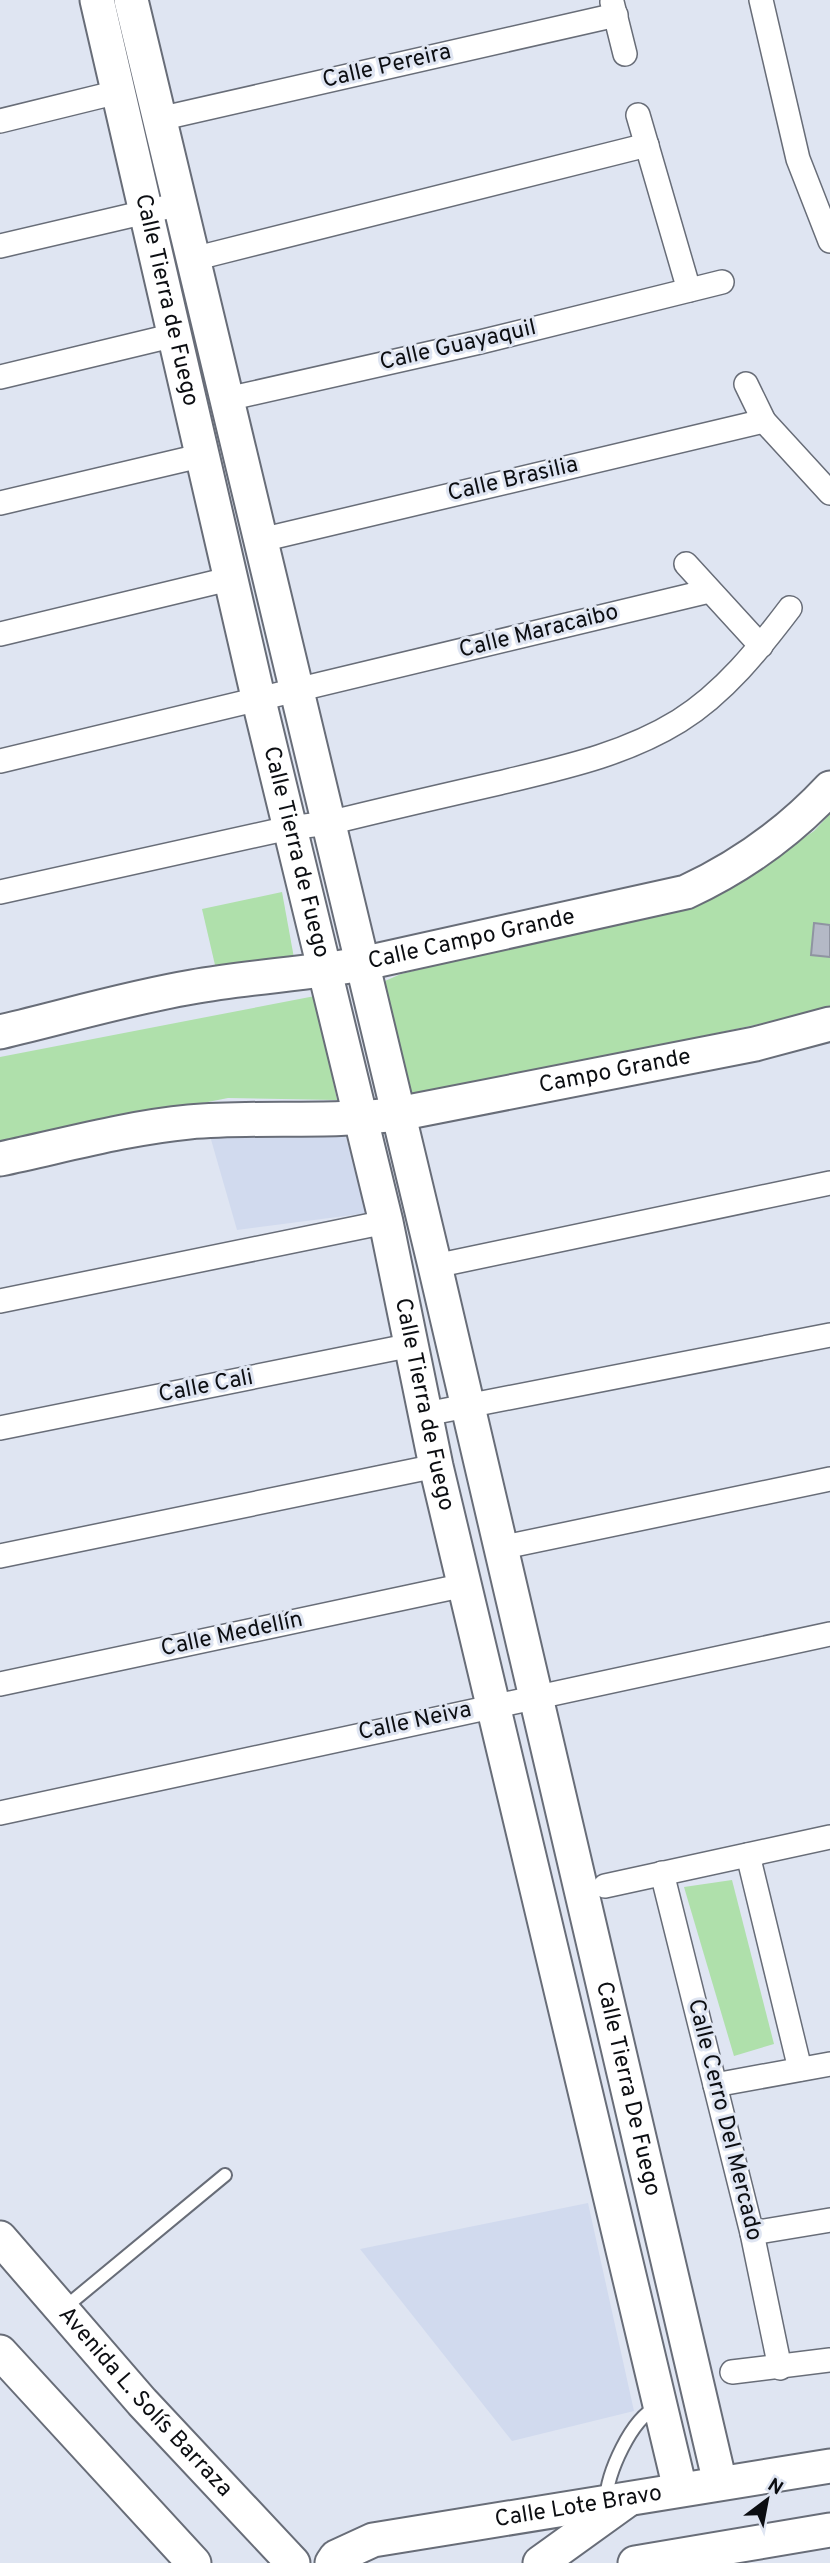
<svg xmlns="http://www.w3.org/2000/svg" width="830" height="2563" font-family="Overpass,sans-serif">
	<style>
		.built { fill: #d1daee }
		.green { fill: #afe0ab }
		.building { fill: #b4b9c6; stroke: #8f94a1; stroke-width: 2 }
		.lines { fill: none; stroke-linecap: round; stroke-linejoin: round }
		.lane-casing { stroke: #686d78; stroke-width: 16 }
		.street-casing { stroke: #686d78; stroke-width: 26 }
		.secondary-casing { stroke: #686d78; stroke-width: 37 }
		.lane { stroke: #fff; stroke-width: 12 }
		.street { stroke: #fff; stroke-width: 23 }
		.secondary { stroke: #fff; stroke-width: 33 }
		.labels { text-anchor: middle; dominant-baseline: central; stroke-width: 6; stroke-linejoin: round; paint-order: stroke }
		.street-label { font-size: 23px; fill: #0c0e12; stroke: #dfe5f2 }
	</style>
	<rect width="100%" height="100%" fill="#dfe5f2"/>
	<g class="built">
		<path d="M208,1129L345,1134L368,1213L237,1230Z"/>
		<path d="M588,2203L634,2411L512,2441L360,2249Z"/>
	</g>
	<g class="green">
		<path d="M830,814V1009L417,1097L408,1094L378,984L401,974L716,897L814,831Z"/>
		<path d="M282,892L294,958L215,965L202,909Z"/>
		<path d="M315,996L337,1100L228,1098L0,1143V1057Z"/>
		<path d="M732,1880L774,2044L734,2056L684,1887Z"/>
	</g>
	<path class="building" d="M814,923L830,925V957L811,955Z"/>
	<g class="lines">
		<g class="lane-casing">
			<g id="lane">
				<path d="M63,2309L225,2175"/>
				<path d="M606,2501C607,2473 631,2419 657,2407"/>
			</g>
		</g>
		<g class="street-casing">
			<g id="street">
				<path d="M761,0L798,159L830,241"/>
				<path d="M612,2L625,54"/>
				<path d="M638,115L689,290"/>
				<path d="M159,119L616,15"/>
				<path d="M0,121L118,92"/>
				<path d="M0,246L180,204"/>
				<path d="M193,259L647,145"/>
				<path d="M0,377L175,335"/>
				<path d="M746,384L764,421L830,493"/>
				<path d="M227,399L480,342L722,282"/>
				<path d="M0,503L204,455"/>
				<path d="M261,540L764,421"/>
				<path d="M686,564L761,646"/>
				<path d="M0,634L233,578"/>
				<path d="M0,761L709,591"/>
				<path d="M0,892L289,828L329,823C385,809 442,796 499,783C561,768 624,755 679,721C724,693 759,649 790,608"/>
				<path d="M435,1266L830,1183"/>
				<path d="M0,1301L386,1222"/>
				<path d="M426,1414L830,1335"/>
				<path d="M0,1428L412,1345"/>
				<path d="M500,1548L830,1479"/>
				<path d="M0,1556L436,1466"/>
				<path d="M0,1684L465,1585"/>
				<path d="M0,1813L830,1634"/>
				<path d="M748,1855L800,2069"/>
				<path d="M662,1873L752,2233L780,2368"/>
				<path d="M605,1886L830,1837"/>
				<path d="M715,2085L830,2064"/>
				<path d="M752,2233L830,2220"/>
				<path d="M732,2372L830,2360"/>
			</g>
		</g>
		<g class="secondary-casing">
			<g id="secondary">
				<path id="s1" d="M97,0L259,701L386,1222L436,1466L680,2489"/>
				<path id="s2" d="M131,0L435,1266L720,2483"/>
				<path id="s3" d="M0,1032C64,1017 127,998 192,987C248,977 305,974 361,964L686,892C742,866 788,833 830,788"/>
				<path id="s4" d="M0,1159C62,1146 126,1128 189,1122C259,1116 329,1123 398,1114L755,1044L830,1024"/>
				<path id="s5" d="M0,2238L142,2402L293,2563"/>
				<path d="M0,2352L194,2563"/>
				<path id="s6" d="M332,2563L336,2557L373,2540L830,2466"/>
				<path d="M540,2563L626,2501"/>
				<path d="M635,2563L830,2530"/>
			</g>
		</g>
		<use href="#lane" class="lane"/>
		<use href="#street" class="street"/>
		<use href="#secondary" class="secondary"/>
	</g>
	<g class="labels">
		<g class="street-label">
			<text transform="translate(387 67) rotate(-13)">Calle Pereira</text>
			<text stroke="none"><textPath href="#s1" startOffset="308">Calle Tierra de Fuego</textPath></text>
			<text transform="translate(458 346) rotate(-13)">Calle Guayaquil</text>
			<text transform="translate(513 480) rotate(-13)">Calle Brasilia</text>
			<text transform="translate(539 632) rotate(-14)">Calle Maracaibo</text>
			<text stroke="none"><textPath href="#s1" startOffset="875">Calle Tierra de Fuego</textPath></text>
			<text stroke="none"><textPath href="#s3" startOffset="481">Calle Campo Grande</textPath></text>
			<text stroke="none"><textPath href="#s4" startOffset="623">Campo Grande</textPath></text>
			<text transform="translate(206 1387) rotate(-11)">Calle Cali</text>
			<text stroke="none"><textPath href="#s1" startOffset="1442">Calle Tierra de Fuego</textPath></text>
			<text transform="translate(232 1635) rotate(-12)">Calle Medellín</text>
			<text transform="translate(415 1722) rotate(-12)">Calle Neiva</text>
			<text stroke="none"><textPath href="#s2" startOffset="2147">Calle Tierra De Fuego</textPath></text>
			<text transform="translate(724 2120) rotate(76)">Calle Cerro Del Mercado</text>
			<text stroke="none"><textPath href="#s5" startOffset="219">Avenida L. Solís Barraza</textPath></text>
			<text stroke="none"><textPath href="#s6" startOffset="256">Calle Lote Bravo</textPath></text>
		</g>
	</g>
	<g transform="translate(767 2500) rotate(32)" stroke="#dfe5f2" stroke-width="5" paint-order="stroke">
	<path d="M0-5L12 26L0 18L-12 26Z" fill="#0c0e12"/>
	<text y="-10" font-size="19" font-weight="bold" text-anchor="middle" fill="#0c0e12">N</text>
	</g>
</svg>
